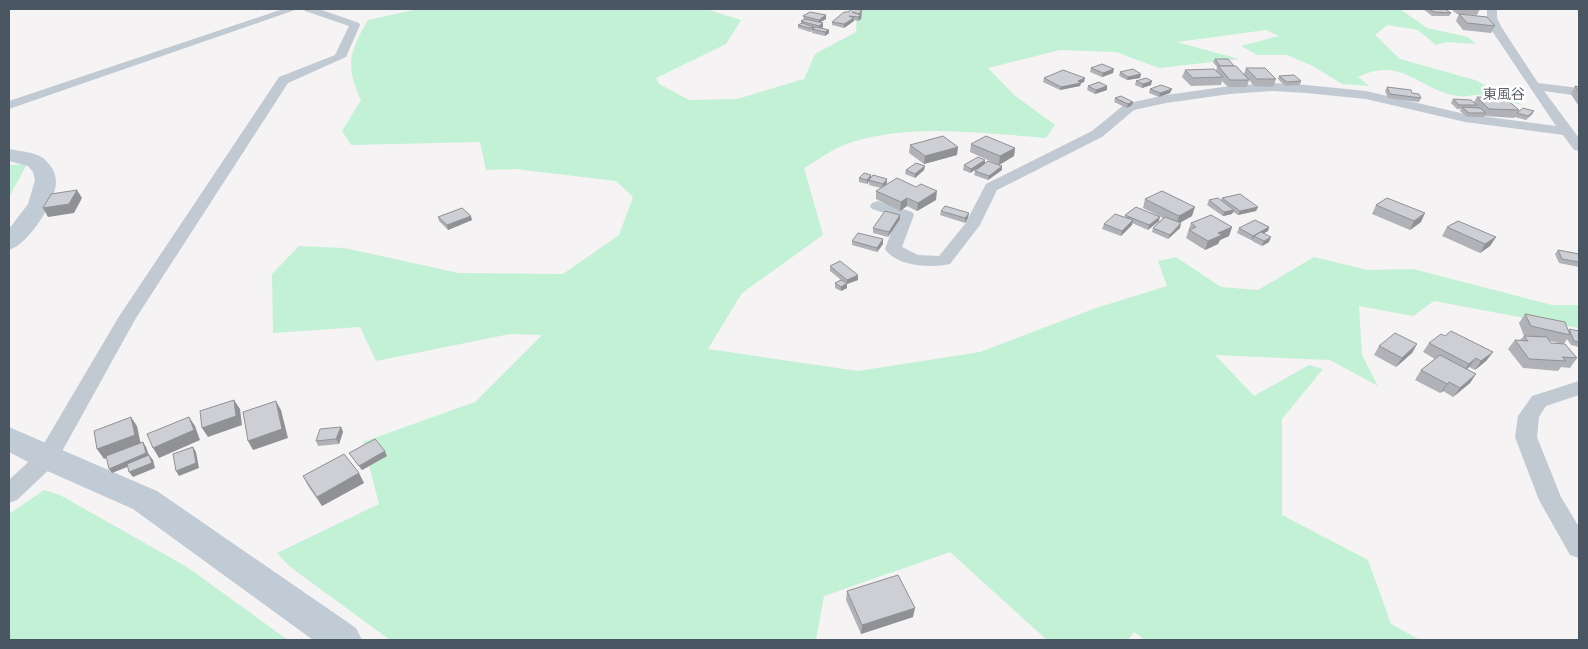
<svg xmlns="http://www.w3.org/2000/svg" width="1588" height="649" font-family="Helvetica,'Noto Sans JP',sans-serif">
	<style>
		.green { fill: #c3f1d5 }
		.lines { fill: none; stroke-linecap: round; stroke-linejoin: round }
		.street { fill: #c1cad2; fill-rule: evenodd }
		.secondary { fill: #c1cbd6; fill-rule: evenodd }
		.wall { fill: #b0b2b7; fill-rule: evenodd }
		.shaded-wall { fill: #909195 }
		.building { fill: #cdcfd5; stroke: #909195 }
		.labels { text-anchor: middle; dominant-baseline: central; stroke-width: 5; stroke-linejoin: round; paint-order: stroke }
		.far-neighbourhood-label { font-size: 14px; fill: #5f6368; stroke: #fff }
	</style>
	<rect width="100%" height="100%" fill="#f5f3f3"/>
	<g class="green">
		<path d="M418,9H706L741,20L726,44L656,78L659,84L689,100L737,99L804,79L815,54L856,32L857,12L866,9H1400L1427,28L1468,37L1476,44L1447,42L1436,45L1418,30L1387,25L1375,35L1400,59L1475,80L1524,106C1511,102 1497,98 1483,95C1475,94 1467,97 1460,96C1418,92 1405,55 1358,77L1369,86L1342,84L1313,66L1287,55H1258L1241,46L1279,36L1266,30L1177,42L1239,59L1159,68L1116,52L1060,50L988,68L1014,95L1055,125L1046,138C983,133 904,122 844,145C830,150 817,161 804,168L823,235L742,293L708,349L858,371L980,352L1096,308L1167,286L1158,261L1176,257L1221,287L1258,290L1314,257L1367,270L1413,269L1552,305H1579V328L1434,301L1413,316L1359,306L1362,355L1378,386L1330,360L1215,355L1254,396L1309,365L1323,369L1282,419V515L1368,560L1391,624L1420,640H1145L1134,632L1128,640H1047L950,552L824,596L816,640H390L289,566L277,553L379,504L363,442L475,402L542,335L510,334L376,361L360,327L273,333L272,274L299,246L344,248L459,273L563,274L619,235L633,197L616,181L516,169L486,170L480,142L351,145L342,131L361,100C345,65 349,53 368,20Z"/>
		<path d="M27,164L9,197V165Z"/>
		<path d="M44,490L60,495L187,567L288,640H9V514Z"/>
	</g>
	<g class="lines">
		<g class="street">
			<path d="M283,9H298L9,109V101Z"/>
			<path d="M304,9H319L359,23L360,25L346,57L288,83L136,318L55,464L17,500L9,503V480L39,452L118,318L279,77L335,55L349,26L305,11Z"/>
			<path d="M1487,9H1497V18L1502,28L1538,83L1579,88V96L1544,91L1579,138V151L1574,150L1563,135L1465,122L1366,99L1306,93L1273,91L1230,94L1166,103L1134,110L1102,137L997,190L980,225L950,264C931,268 897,267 885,249L897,217L872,209L870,206L872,203L878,201L912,212L914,215L902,247L918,255L939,256L965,224L986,184L1092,131L1125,104L1166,95L1230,86L1273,83L1306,85L1366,91L1465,114L1556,126L1490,28L1487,18Z"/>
			<path d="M1579,381V395L1546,406L1539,417L1537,437L1561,497L1579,527V558L1570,555L1539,500L1515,437L1518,416L1532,396Z"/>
		</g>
		<g class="secondary">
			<path d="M9,149C19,151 34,152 43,158C50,164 56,172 56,182C56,201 28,245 9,250V229L28,204L35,180L33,172L28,166L9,161Z"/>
			<path d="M9,427L157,491L356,628L362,640H313L133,509L36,466L9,452Z"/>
		</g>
	</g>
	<g class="wall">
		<path d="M1423,9H1445L1451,13L1449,16H1432Z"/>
		<path d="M1451,9H1480L1477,15L1457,14Z"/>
		<path d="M862,10L861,19L858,21L854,20V21L844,28L832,25V22L848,12Z"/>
		<path d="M1459,14L1495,26L1491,33L1463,30L1456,21Z"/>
		<path d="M803,16L826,19L820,22L823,23V27L821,28L829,30V33L825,36L812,33V31L810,32L798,28V25L801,24V21L804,19Z"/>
		<path d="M1215,59L1234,66L1244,74L1246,68L1276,79L1273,87L1254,86L1249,80L1247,87H1228L1222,81L1221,85L1191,86L1182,77L1185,70L1216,71L1217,67L1213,62Z"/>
		<path d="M1091,68L1113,73L1102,77L1090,72Z"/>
		<path d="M1120,72L1140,78L1127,80L1119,76Z"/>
		<path d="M1279,76L1301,81L1300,85L1285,86L1278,79Z"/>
		<path d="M1044,78L1084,82L1081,83L1080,86L1060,90L1043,82Z"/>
		<path d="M1136,81L1151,85L1142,88L1135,85Z"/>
		<path d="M1088,86H1107V90L1095,94L1087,90Z"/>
		<path d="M1575,86L1579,87V106L1578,105L1571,94Z"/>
		<path d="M1387,87L1412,93L1421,98L1419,102L1388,98L1385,91Z"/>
		<path d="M1150,89L1170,93L1159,97L1149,93Z"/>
		<path d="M1477,97L1519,110L1518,112L1534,111L1532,115L1526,120L1515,117L1514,118L1485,116L1484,117H1467L1460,111L1461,109H1457L1451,103L1453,99L1474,102Z"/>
		<path d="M1115,98L1133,102L1132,105L1127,108L1114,102Z"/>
		<path d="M971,144L1015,148L1014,156L999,165L970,152Z"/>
		<path d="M910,145L957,155L924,164L909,153Z"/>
		<path d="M985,164L1002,170L988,180L974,175L975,171L983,165L970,173L963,170L964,165Z"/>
		<path d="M925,166L924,170L915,178L905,174L906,170Z"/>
		<path d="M871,175V179L887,183L885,185L936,200L917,211L907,206L900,211L876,199V191L881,188L869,185V181L867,184L859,182V178Z"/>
		<path d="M1222,198L1258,207L1256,211L1238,215L1233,212L1232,214L1223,216L1207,205L1209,200H1221Z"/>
		<path d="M1145,199L1192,216L1179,223L1180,228L1168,239L1152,232L1153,228L1163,218L1143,208Z"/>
		<path d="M1376,205L1421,222L1410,230L1372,214Z"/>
		<path d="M941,211L968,218L965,223L940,215Z"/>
		<path d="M900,215V219L888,237L873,233V228Z"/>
		<path d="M1125,215L1159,221L1148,230L1132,223V225L1121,236L1102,229L1104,224L1125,217Z"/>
		<path d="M438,217L472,220L448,230L439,221Z"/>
		<path d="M1191,223L1232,227L1229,236L1220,240L1218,244L1205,250L1186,238Z"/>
		<path d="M1269,227L1268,231L1263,234L1269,242L1262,246L1252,241L1253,239L1251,240L1237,233L1239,228Z"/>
		<path d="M1447,227L1496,237L1490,246L1480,253L1442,236Z"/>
		<path d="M883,239V244L877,252L852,245V241Z"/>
		<path d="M1558,250L1579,254V267L1559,263L1555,254Z"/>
		<path d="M830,266L858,280L847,284V288L841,291L835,288V283L841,280L830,271Z"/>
		<path d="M1525,314L1568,330L1579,331V347L1571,345L1567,339L1564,344L1577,358L1570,368L1561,367L1558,371L1523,368L1508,349L1515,340H1520L1524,336L1519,323ZM1550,341L1563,344L1551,343Z"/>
		<path d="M1445,336L1493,352L1486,361L1475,370L1469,367L1467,369L1476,374L1470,383L1453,397L1443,391L1440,393L1415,380L1421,370L1435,359L1423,352L1429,343Z"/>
		<path d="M1417,344L1412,353L1396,367L1374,355L1379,346Z"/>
		<path d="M341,427L343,432L339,444L318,446L316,441Z"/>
		<path d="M349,453L387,456L362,470L352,457Z"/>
		<path d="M303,476L364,483L322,506L308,486Z"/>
		<path d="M847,591L913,617L861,634L846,600Z"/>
	</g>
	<g class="shaded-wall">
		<path d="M862,10L861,19L858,21L859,14Z"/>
		<path d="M826,15V19L819,23V20Z"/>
		<path d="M854,18V21L844,28V24Z"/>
		<path d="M823,23V27L819,29V26Z"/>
		<path d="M829,30V33L825,36V32Z"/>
		<path d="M1114,69L1113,73L1102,77L1103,73Z"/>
		<path d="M1141,74L1140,78L1127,80L1128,77Z"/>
		<path d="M1085,78L1084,82L1081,83L1080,86L1060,90L1061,87Z"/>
		<path d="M1152,81L1151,85L1142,88L1143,84Z"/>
		<path d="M1107,86V90L1095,94L1096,90Z"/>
		<path d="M1172,89L1170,93L1159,97L1160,93Z"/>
		<path d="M1133,102L1132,105L1127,108L1128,104Z"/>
		<path d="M958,147L957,155L924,164L925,156Z"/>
		<path d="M1015,148L1014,156L999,165L1000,156Z"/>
		<path d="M985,160V164L970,173L971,169Z"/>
		<path d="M925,166L924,170L915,178V174Z"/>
		<path d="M1002,166V170L988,180L989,176Z"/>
		<path d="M871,175V179L867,184V180Z"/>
		<path d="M887,179V183L883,188V184Z"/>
		<path d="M77,190L82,198L74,213L48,217L43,208Z"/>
		<path d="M937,191L936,200L917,211L918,203Z"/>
		<path d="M907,198V206L900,211L901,202Z"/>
		<path d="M1195,207L1192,216L1176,225L1179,216Z"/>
		<path d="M1258,207L1256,211L1238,215L1240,211Z"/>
		<path d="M1234,210L1232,214L1223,216L1224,212Z"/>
		<path d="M969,213L968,218L965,223V218Z"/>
		<path d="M1425,213L1421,222L1410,230L1414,221Z"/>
		<path d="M900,215V219L888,237L889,232Z"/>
		<path d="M471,216L472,220L448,230L447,225Z"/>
		<path d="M1160,217L1159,221L1148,230L1149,225Z"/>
		<path d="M1133,220L1132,225L1121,236L1122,231Z"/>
		<path d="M1181,223L1180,228L1168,239L1170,235Z"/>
		<path d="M1232,227L1229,236L1220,240L1218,244L1205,250L1208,241L1218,233Z"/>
		<path d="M1269,227L1268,231L1256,237L1254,236L1253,239L1251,240L1253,236Z"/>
		<path d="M1271,237L1269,242L1262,246L1264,241Z"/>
		<path d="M1496,237L1490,246L1480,253L1485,244Z"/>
		<path d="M883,239V244L877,252V248Z"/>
		<path d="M858,275V280L847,284V288L841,291V287L847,284V280Z"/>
		<path d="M1417,344L1412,353L1396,367L1402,358Z"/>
		<path d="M1493,352L1486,361L1475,370L1481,361Z"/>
		<path d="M1476,358L1469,367L1462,373L1469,364Z"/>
		<path d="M1476,374L1470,383L1453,397L1460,388Z"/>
		<path d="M1449,382L1443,391L1440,393L1447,384Z"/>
		<path d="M234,400L240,409L242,425L208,437L202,428Z"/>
		<path d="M276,401L281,410L288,438L253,450L248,441Z"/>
		<path d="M131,417L137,426L141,445L104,459L97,449Z"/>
		<path d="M189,417L195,426L200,440L159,458L153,448Z"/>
		<path d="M341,427L343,432L339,444L336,439Z"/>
		<path d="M143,442L146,447L150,458L112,473L109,469Z"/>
		<path d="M193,447L196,452L199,468L179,476L176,471Z"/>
		<path d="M385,451L387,456L362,470L359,466Z"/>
		<path d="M149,455L153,460L155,468L133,477L129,472Z"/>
		<path d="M359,473L364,483L322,506L317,497Z"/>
		<path d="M915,608L913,617L861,634L862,625Z"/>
	</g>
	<g class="building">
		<path d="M852,9L862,10L859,14L852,12L861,15L858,17L849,16L854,18L844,24L832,22L844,12H848Z"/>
		<path d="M1429,9H1445L1451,13L1434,12Z"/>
		<path d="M810,12L826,15L819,20L803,16Z"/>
		<path d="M1459,14L1487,17L1495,26L1467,23Z"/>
		<path d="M805,19L823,23L819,26L801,21Z"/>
		<path d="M802,23L814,27L810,28L798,25Z"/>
		<path d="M816,27L829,30L825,32L812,29Z"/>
		<path d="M1215,59H1228L1234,66H1220Z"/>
		<path d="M1102,64L1114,69L1103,73L1091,68Z"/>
		<path d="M1218,66H1236L1249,80H1230Z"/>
		<path d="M1246,68H1265L1276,79H1257Z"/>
		<path d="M1133,69L1141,74L1128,77L1120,72Z"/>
		<path d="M1214,69L1223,77L1193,78L1185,70Z"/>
		<path d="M1063,70L1085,78L1078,81L1081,83L1061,87L1044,78Z"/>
		<path d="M1294,75L1301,81L1287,82L1279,76Z"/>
		<path d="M1146,78L1152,81L1143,84L1136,81Z"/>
		<path d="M1099,82L1107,86L1096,90L1088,86Z"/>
		<path d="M1161,85L1172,89L1160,93L1150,89Z"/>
		<path d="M1575,86L1579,87V92Z"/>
		<path d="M1387,87L1411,90L1412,93L1419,94L1421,98L1390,94Z"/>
		<path d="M1121,96L1133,102L1128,104L1115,98Z"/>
		<path d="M1477,97L1506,99L1519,110L1489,109Z"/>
		<path d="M1453,99L1471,100L1477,105H1459Z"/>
		<path d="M1462,107L1480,108L1486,113H1469Z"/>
		<path d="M1523,108L1534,111L1528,116L1517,113Z"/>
		<path d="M943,136L958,147L925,156L910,145Z"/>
		<path d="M986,136L1015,148L1000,156L971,144Z"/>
		<path d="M978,157L985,160L971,169L964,165Z"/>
		<path d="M988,161L1002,166L989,176L975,171Z"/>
		<path d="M916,163L925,166L915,174L906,170Z"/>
		<path d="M864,173L871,175L867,180L859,178Z"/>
		<path d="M873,175L887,179L883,184L869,180Z"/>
		<path d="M897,178L916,187L921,184L937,191L918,203L907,198L901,202L876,191Z"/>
		<path d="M77,190L69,204L43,208L51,194Z"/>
		<path d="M1162,191L1195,207L1179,216L1145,199Z"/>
		<path d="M1240,194L1258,207L1240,211L1222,198Z"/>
		<path d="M1218,198L1234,210L1224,212L1209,200Z"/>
		<path d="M1387,198L1425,213L1414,221L1376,205Z"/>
		<path d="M945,206L969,213L965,218L941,211Z"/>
		<path d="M1136,207L1160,217L1149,225L1125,215Z"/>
		<path d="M462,208L471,216L447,225L438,217Z"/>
		<path d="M885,211L900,215L889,232L873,228Z"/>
		<path d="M1115,214L1133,220L1122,231L1104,224Z"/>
		<path d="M1211,215L1232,227L1218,233L1222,235L1208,241L1189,230L1196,227L1191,223Z"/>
		<path d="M1165,217L1181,223L1170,235L1153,228Z"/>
		<path d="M1255,220L1269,227L1253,236L1239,228Z"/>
		<path d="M1458,221L1496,237L1485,244L1447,227Z"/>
		<path d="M1261,232L1271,237L1264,241L1254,236Z"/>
		<path d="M858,233L883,239L877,248L852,241Z"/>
		<path d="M1558,250L1579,254V262L1562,259Z"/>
		<path d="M840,261L858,275L847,280L830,266Z"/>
		<path d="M841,280L847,283L841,287L835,283Z"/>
		<path d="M1525,314L1565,322L1570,335L1531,326Z"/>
		<path d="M1569,329L1579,331V342L1574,341Z"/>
		<path d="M1451,331L1493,352L1481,361L1476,358L1469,364L1429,343L1441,334L1445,336Z"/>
		<path d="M1395,333L1417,344L1402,358L1379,346Z"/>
		<path d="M1524,336L1547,337L1551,343L1565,344L1577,358L1562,357L1566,361L1529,359L1515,340L1528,341Z"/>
		<path d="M1440,355L1476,374L1460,388L1449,382L1447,384L1421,370Z"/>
		<path d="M234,400L236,416L202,428L200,411Z"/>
		<path d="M276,401L282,429L248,441L243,412Z"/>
		<path d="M131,417L135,435L97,449L94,431Z"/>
		<path d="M189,417L194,430L153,448L147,434Z"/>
		<path d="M341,427L336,439L316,441L320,429Z"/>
		<path d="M375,439L385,451L359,466L349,453Z"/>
		<path d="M143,442L146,453L109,469L106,456Z"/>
		<path d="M193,447L196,463L176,471L173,454Z"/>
		<path d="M344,454L359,473L317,497L303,476Z"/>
		<path d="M149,455L152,463L129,472L127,464Z"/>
		<path d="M898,575L915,608L862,625L847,591Z"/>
	</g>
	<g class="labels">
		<g class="far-neighbourhood-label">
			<text x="1504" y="94">東風谷</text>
		</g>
	</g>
	<rect width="1588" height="649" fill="none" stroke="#4a5661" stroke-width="20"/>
</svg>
